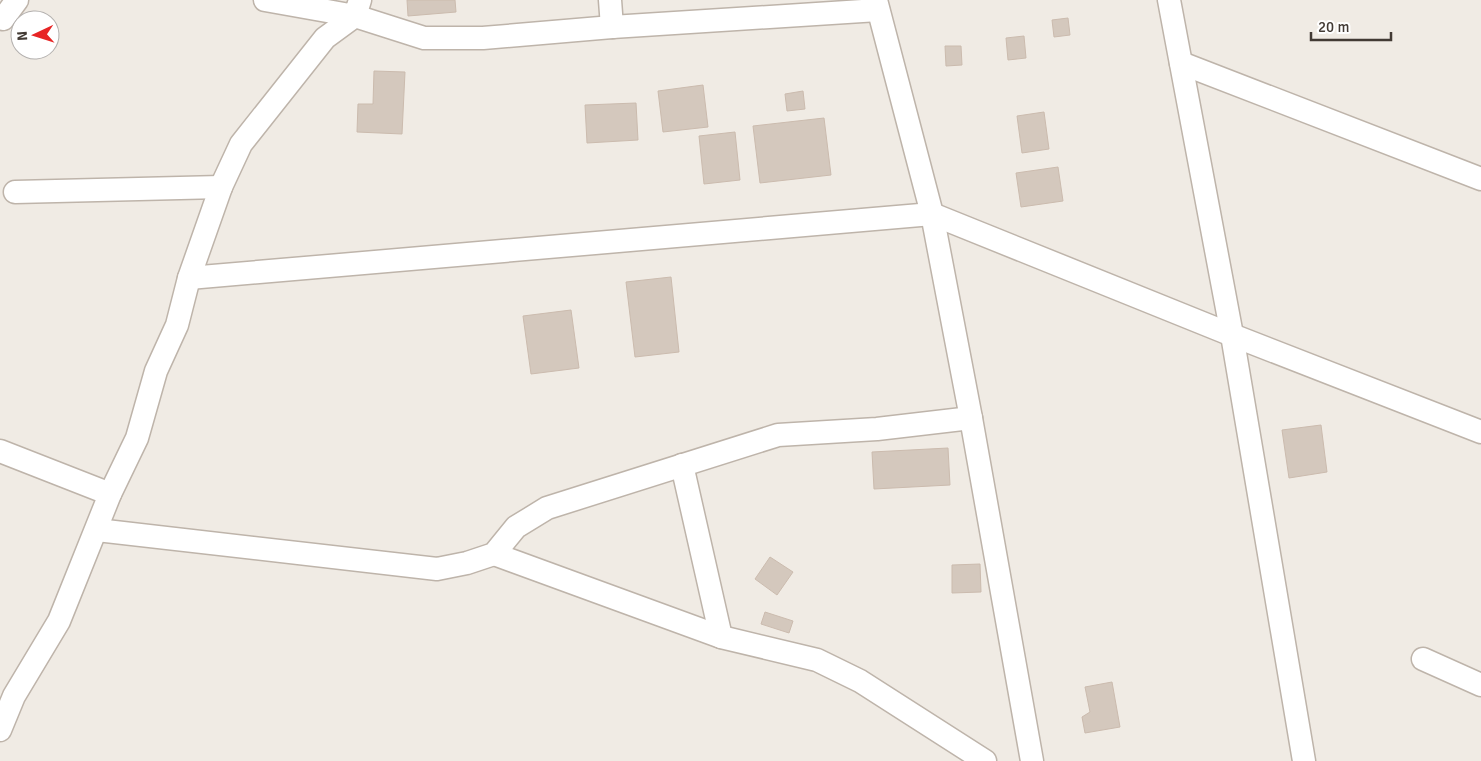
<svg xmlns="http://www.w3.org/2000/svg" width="1481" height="761" font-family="Signika,sans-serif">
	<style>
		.building { fill: #d4c8bd; stroke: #cbbbae }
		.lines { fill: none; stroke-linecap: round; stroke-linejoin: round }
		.street-casing { stroke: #beb4aa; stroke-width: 25 }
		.street { stroke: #fff; stroke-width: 22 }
	</style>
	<rect width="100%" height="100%" fill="#f0ebe4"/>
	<g class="building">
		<path d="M407,0H455L456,12L408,16Z"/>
		<path d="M1068,18L1070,35L1054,37L1052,20Z"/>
		<path d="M1024,36L1026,58L1008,60L1006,38Z"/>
		<path d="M945,46H961L962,65L946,66Z"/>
		<path d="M374,71L405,72L402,134L357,132L358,104H373Z"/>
		<path d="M703,85L708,127L663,132L658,91Z"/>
		<path d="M803,91L805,109L787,111L785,94Z"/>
		<path d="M636,103L638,140L587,143L585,105Z"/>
		<path d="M1044,112L1049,149L1022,153L1017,116Z"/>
		<path d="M824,118L831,175L760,183L753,126Z"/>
		<path d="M735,132L740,180L704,184L699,136Z"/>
		<path d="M1058,167L1063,201L1021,207L1016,173Z"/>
		<path d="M671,277L679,352L635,357L626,282Z"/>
		<path d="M571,310L579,368L531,374L523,316Z"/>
		<path d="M1321,425L1327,472L1289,478L1282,430Z"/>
		<path d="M948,448L950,485L874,489L872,452Z"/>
		<path d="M770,557L793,572L777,595L755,579Z"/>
		<path d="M980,564L981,592L952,593V565Z"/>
		<path d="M765,612L793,621L789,633L761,624Z"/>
		<path d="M1112,682L1120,727L1085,733L1082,717L1090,712L1085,687Z"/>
	</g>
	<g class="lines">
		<g class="street-casing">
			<g id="street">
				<path d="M265,0L355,16L360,0"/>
				<path d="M610,0L612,27"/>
				<path d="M876,0L932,214L971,418L1032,761"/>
				<path d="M1169,0L1232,335L1304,761"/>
				<path d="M3,19L17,0"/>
				<path d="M1181,63L1481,179"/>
				<path d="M15,192L221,187"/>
				<path d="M189,278L932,214L1232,335L1481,432"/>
				<path d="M0,451L110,494"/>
				<path d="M682,465L721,637"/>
				<path d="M97,530L437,569L467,563L494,554L516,527L547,508L778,435L877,429L971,418"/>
				<path d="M494,554L721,637L817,660L860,681L985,761"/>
				<path d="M1423,659L1481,685"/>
				<path d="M0,730L14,696L59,621L110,494L137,438L156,371L177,325L189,278L221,187L241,144L325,38L355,16L424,38H483L612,27L878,10"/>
			</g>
		</g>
		<use href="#street" class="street"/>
	</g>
	<g transform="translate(35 35) rotate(266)"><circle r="24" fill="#ffffff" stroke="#b3b0ae"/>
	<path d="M0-4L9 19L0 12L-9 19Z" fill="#e72424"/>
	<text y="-8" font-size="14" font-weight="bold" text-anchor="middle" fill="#423a34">N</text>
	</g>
	<path d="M1311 32v8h80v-8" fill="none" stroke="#423a34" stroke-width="2.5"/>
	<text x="1318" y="32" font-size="15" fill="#423a34" stroke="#ffffff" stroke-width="4" paint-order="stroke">20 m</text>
</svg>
